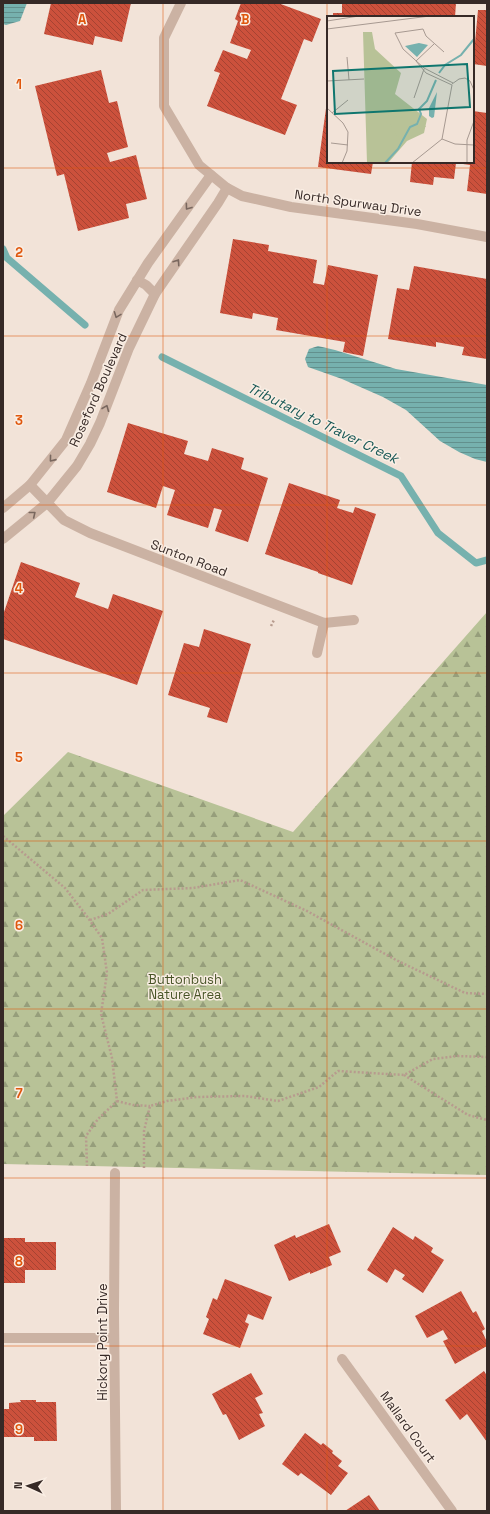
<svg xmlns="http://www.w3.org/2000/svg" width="490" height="1514" font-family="'Space Grotesk',sans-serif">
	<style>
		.forest { fill: url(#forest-firs) }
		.water { fill: url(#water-rules) }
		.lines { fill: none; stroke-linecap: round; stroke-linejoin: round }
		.stream { stroke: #76b1ae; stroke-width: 7 }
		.building { fill: url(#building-back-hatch) }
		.path { stroke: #b79b8e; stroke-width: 2.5; stroke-dasharray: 2 2; stroke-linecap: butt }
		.street { stroke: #cbb2a3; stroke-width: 10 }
		.oneway { stroke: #79675e }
		.grid { fill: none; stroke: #df570d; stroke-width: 1; stroke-opacity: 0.55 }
		.labels { text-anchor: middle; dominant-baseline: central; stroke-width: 3; stroke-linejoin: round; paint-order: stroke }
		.street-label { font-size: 13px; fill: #362926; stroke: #faeee4 }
		.park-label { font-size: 13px; fill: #495528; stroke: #faeee4 }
		.water-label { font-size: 14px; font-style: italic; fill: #195957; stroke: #faeee4 }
		.inset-river { fill: none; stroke: #76b1ae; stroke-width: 2 }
		.inset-road { fill: none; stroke: #a79991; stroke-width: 1 }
		.view { fill: #0f766e; fill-opacity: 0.15; stroke: #0f766e; stroke-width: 2 }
		.inset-edge { fill: none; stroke: #362926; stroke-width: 2 }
		.grid-label { font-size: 13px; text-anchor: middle; font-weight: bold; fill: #df570d; stroke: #faeee4; stroke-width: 3; stroke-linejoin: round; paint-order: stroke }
	</style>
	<defs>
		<pattern id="forest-firs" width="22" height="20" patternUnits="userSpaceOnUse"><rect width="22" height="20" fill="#b8c297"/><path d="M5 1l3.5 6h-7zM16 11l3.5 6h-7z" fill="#969e7b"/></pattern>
		<pattern id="water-rules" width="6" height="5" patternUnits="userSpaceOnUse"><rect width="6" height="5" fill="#76b1ae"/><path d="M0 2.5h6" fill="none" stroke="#62908d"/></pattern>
		<pattern id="building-back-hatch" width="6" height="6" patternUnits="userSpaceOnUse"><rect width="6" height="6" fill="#cc513c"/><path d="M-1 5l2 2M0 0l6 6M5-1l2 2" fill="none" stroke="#a64332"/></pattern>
	</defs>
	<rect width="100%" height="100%" fill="#f2e3d8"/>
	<path class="forest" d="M487,612V1175L3,1164V816L68,752L293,832Z"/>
	<g class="water">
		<path d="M3,3H27L20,21L6,25L3,24Z"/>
		<path d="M318,346L335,350L396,369L487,385V462L475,459L459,452L440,441L406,410L383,397L342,379L308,367L305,359L309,349Z"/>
	</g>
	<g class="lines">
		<g class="stream">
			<path d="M3,249L7,258L85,325"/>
			<path d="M162,357L401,476L438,533L476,563L487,560"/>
		</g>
	</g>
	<g class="building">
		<path d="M51,3H131L122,42L95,36L93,45L44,34Z"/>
		<path d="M241,3H278L321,19L312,42L304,39L281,99L297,105L285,135L207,106L220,73L214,71L223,50L247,59L251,50L230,43L238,21L235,19Z"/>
		<path d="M342,3H456L455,17H333V13H342Z"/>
		<path d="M478,10H487V66L473,64Z"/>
		<path d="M101,70L109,103L117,101L128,147L107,153L110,162L136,155L147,199L126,204L129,218L78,231L64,174L57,176L35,86Z"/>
		<path d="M327,101L328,162H373L371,174L318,167Z"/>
		<path d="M473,111L487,113V194L467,191L470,165L456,163L454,179L434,177L433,185L410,182L412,162H473Z"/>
		<path d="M233,239L269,245L268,251L317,260L313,283L324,285L328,265L378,275L363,356L343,352L345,342L276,330L278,318L253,313L252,319L220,313Z"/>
		<path d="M414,266L487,279V359L462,355L464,347L436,342V347L388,339L397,288L409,290Z"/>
		<path d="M128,423L188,441L184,454L208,461L212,448L244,458L241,469L268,478L248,542L215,531L222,510L214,508L208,528L167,515L175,490L163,486L156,508L107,492Z"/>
		<path d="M289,483L340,500L337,508L353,513L355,507L376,514L352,585L318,573V572L265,554Z"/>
		<path d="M21,562L80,583L75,597L108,609L113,594L163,611L137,685L3,639V615Z"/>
		<path d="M204,629L251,644L227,723L207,717L210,708L168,695L184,643L199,647Z"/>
		<path d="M329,1224L341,1252L329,1257L332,1265L310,1274V1272L289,1281L274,1245L295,1235L296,1238Z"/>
		<path d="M393,1227L413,1240L415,1236L433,1248L431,1252L444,1260L423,1293L402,1279L405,1275L395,1269L387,1283L367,1270Z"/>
		<path d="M3,1238H25V1242H56V1270H25V1283H3Z"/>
		<path d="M225,1279L272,1297L263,1320L248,1314L245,1322L249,1324L240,1348L203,1334L209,1319L206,1317L213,1298L217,1300Z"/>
		<path d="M461,1291L473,1313L476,1311L485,1329L482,1331L487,1342V1346L455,1364L443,1341L448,1339L443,1330L427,1338L415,1316Z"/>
		<path d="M484,1371L487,1376V1442L467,1414L460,1420L445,1400Z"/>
		<path d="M251,1373L263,1394L255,1398L263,1413L259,1414L265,1426L239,1440L226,1414L223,1415L212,1394Z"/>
		<path d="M20,1400H36V1402H56L57,1441H34V1437H3V1409H9V1403L21,1402Z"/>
		<path d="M305,1433L321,1445L323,1443L333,1451L332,1453L342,1461L338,1466L348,1473L331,1495L301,1473L298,1476L282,1464Z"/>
		<path d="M369,1495L380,1511H345Z"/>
	</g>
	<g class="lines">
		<g class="path">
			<path d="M271,626L274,620"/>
			<path d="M3,836L65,888L86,915L102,938L107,973L101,1014L112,1058L117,1101L98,1119L86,1136L87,1166"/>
			<path d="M90,920L108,914L143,890L193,888L240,880L307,911L396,960L465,993L487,994"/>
			<path d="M404,1075L468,1115L487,1120"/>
			<path d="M117,1101L133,1105L150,1106"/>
			<path d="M144,1168V1131L150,1106L167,1101L197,1097L245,1096L278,1101L319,1087L338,1071L404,1075L433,1059L457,1056L487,1057"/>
		</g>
		<g class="street">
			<path d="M181,3L164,38V106L199,165L227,188L242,196L291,207L417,224L487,237"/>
			<path d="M137,280L146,285L155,294"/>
			<path d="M30,485L64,520L90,533L324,623L354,620"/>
			<path d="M3,508L30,485L66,440L91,383L119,310L148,263L211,175"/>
			<path d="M3,539L47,503L77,466L90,444L100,423L129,348L155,294L218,203L227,188"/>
			<path d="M317,653L324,623"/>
			<path d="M115,1173L114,1311L116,1511"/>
			<path d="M3,1338H114"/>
			<path d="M342,1359L452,1511"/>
		</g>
	</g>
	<defs><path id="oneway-chevron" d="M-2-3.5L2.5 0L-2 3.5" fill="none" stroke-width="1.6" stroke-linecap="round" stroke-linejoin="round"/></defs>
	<g class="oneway">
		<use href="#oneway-chevron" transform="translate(188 207) rotate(126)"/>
		<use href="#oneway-chevron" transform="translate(177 262) rotate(-56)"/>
		<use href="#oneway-chevron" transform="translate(117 315) rotate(111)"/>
		<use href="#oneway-chevron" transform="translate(106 408) rotate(-68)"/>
		<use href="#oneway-chevron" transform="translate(52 459) rotate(129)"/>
		<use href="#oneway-chevron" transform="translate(33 514) rotate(-39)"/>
	</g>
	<path class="grid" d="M163,3V1511M327,3V1511M3,168H487M3,336H487M3,505H487M3,673H487M3,841H487M3,1009H487M3,1178H487M3,1346H487"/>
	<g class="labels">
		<g class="street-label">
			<text transform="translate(358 203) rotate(8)">North Spurway Drive</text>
			<text transform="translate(98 390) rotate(-66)">Roseford Boulevard</text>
			<text transform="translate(189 558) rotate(21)">Sunton Road</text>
			<text transform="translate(102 1342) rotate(-90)">Hickory Point Drive</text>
			<text transform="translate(408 1427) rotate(54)">Mallard Court</text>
		</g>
		<g class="park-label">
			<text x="185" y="979">Buttonbush<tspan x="185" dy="15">Nature Area</tspan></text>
		</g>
		<g class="water-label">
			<text transform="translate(323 423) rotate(26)">Tributary to Traver Creek</text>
		</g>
	</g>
	<g transform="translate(327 16)">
		<rect width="147" height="147" fill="#f2e3d8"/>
		<path d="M36,16H45L48,33L74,57L68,78L100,103L97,117L80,125L61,147H40Z" fill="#b8c297"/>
		<path d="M84,95L88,97V103H94L99,111H87L84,120L78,122L70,120L63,108L59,107L61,99L77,102Z" fill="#b8c297"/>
		<path d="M92,27L101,29L90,41L78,30ZM110,76L107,101L105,102L102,100V92Z" fill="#76b1ae"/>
		<path class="inset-river" d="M112,57L118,49L134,39L147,23M58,147L71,133L83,111L90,108L94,98L92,93L100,85L109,64"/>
		<path class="inset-road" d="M0,5L32,0M0,13L103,0M117,36L99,20L96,13L68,17L76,33L97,52L126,67M20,41L22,64M89,45L99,57L125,69M89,45L107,28M0,65L37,63M125,68L132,63L138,62L143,65L147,74M87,82L97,53M0,92L16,107L21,116L20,135L15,147M5,97L21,84M115,123L128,128L147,129M4,127L21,129M85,147L115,123L125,69M140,147V124L147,105"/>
		<path class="view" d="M140,48L143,91L8,98L6,55Z"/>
		<rect width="147" height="147" class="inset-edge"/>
	</g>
	<g class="grid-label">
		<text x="82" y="24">A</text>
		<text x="245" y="24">B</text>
		<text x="19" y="89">1</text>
		<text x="19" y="257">2</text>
		<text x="19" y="425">3</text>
		<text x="19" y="593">4</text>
		<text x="19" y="762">5</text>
		<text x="19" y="930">6</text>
		<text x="19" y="1098">7</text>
		<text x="19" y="1266">8</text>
		<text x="19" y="1434">9</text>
	</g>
	<rect width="490" height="1514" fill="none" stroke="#362926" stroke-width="8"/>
	<g transform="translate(28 1486) rotate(273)" stroke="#faeee4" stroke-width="3" paint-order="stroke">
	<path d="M0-3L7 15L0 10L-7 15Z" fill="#362926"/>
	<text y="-6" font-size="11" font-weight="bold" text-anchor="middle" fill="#362926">N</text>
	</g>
</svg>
